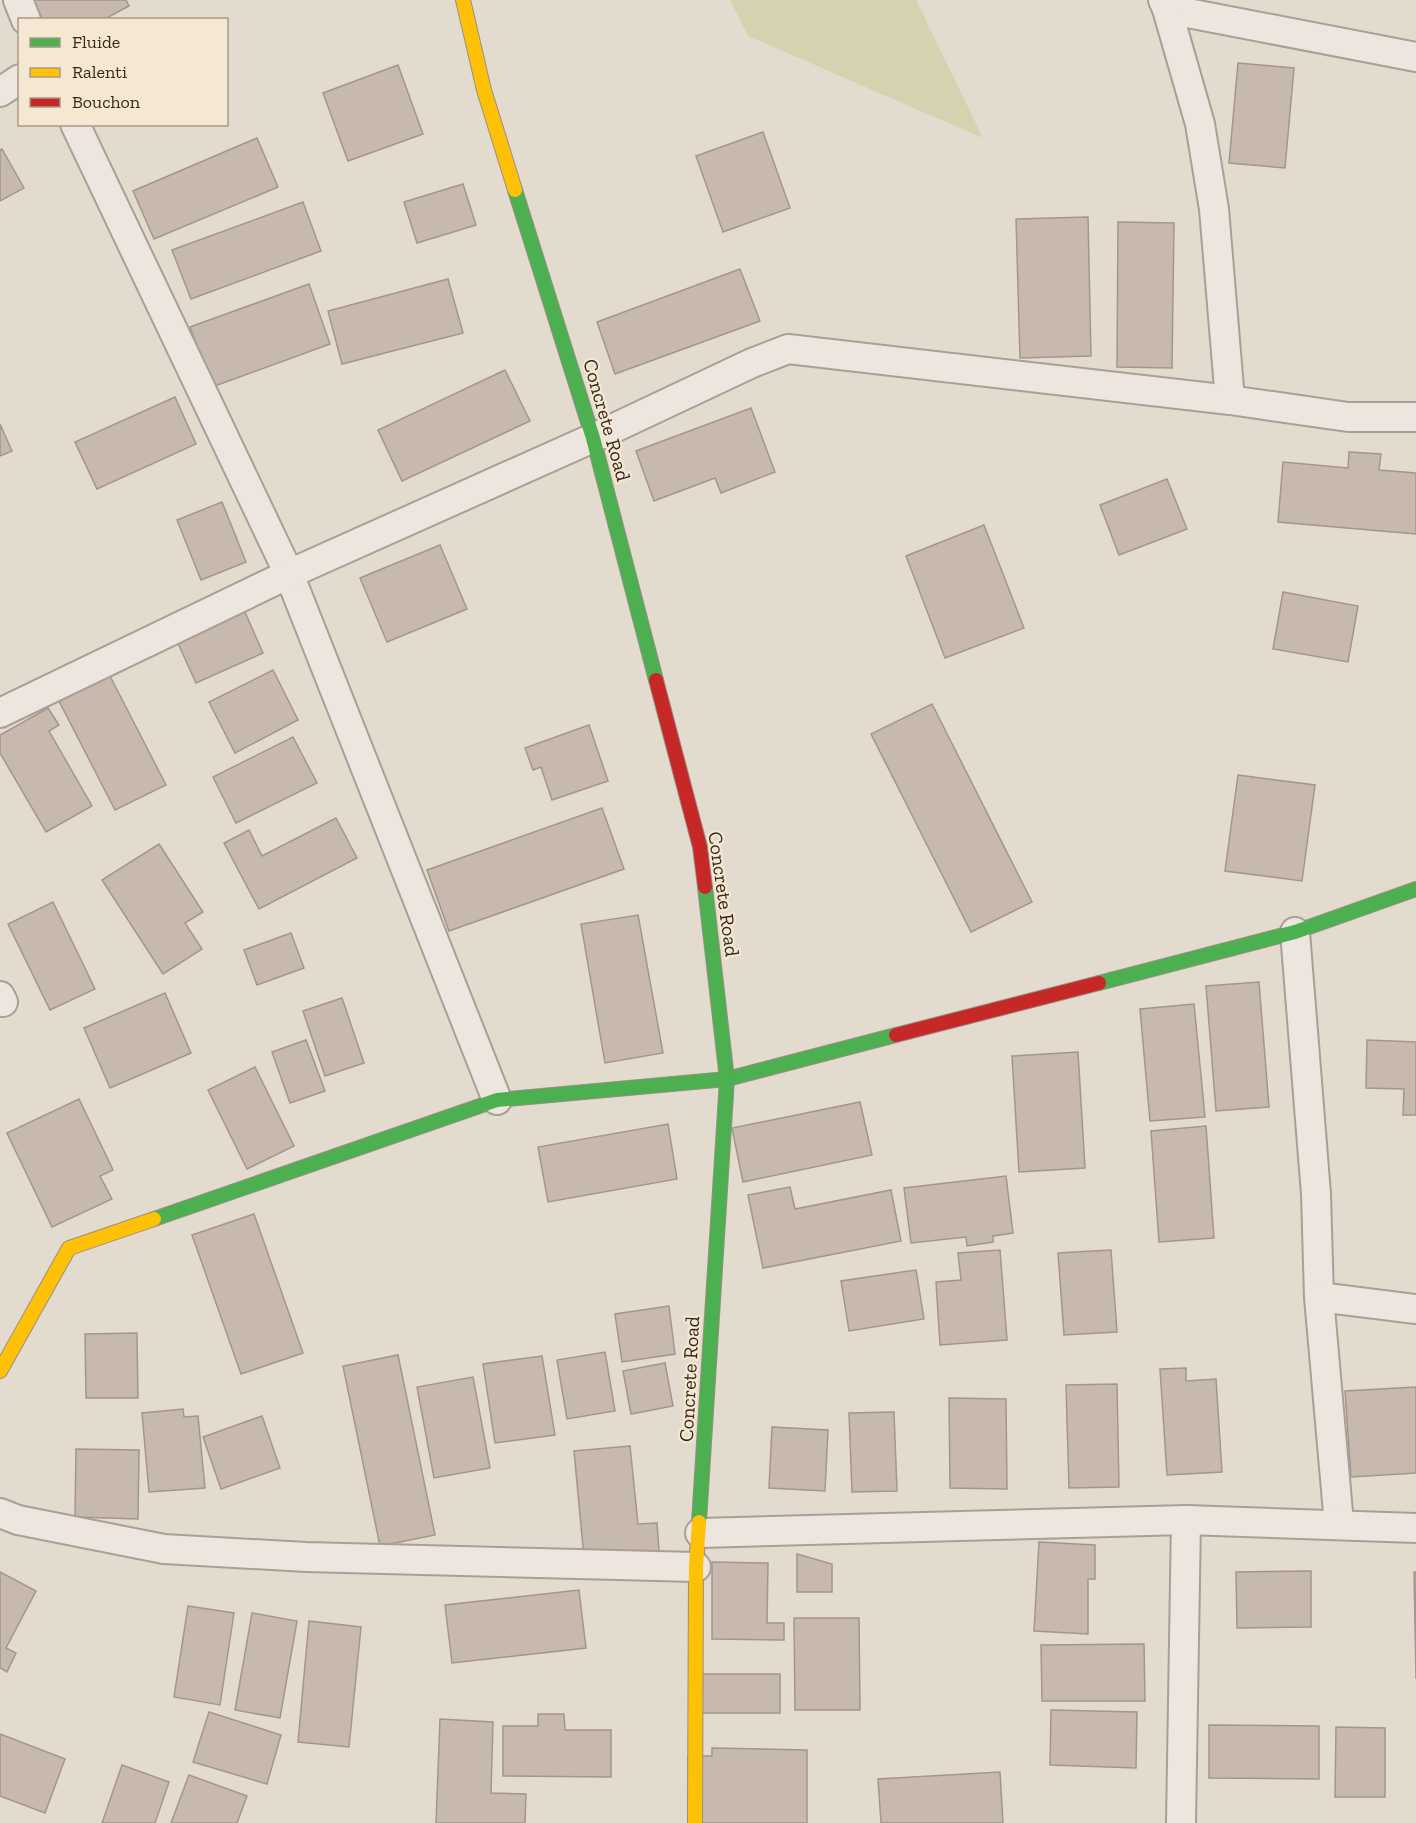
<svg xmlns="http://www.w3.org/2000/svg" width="1416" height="1823" font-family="'Zilla Slab',serif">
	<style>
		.green { fill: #d5d2af }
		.building { fill: #c7b9ad; stroke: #a3968c; stroke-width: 1.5 }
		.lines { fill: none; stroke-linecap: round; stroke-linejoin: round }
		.street-casing { stroke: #a8a096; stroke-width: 32 }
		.fast-casing { stroke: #988f86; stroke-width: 16 }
		.slow-casing { stroke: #988f86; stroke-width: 16 }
		.jam-casing { stroke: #988f86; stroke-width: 16 }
		.street { stroke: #ece6de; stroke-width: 28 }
		.fast { stroke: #4caf50; stroke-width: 14 }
		.slow { stroke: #ffc107; stroke-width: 14 }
		.jam { stroke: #c62828; stroke-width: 14 }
		.labels { text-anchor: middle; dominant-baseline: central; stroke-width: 4.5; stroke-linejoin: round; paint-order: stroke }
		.street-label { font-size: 20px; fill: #37281e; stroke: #f5e8d2 }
	</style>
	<rect width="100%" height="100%" fill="#e3dbcd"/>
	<path class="green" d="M730,0H916L983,138L748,36Z"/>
	<g class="building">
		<path d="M33,0H126L129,6L103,20H43Z"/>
		<path d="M1238,63L1294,68L1285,168L1229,163Z"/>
		<path d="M398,65L423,134L348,161L323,93Z"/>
		<path d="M763,132L790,208L723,232L696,156Z"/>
		<path d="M257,138L278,187L154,239L133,191Z"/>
		<path d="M2,149L24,188L0,201V150Z"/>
		<path d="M463,184L476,225L417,243L404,202Z"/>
		<path d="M303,202L321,251L191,299L172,250Z"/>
		<path d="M1088,217L1091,356L1020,358L1016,219Z"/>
		<path d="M1118,222L1174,223L1172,368L1117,367Z"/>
		<path d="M740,269L760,321L615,374L597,322Z"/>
		<path d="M448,279L463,333L342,364L328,311Z"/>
		<path d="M309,284L330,344L212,387L190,327Z"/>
		<path d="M505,370L530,421L402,481L378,430Z"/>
		<path d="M175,397L196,444L97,489L75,442Z"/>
		<path d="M751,408L775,472L721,493L715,478L654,501L636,451Z"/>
		<path d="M0,424L12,451L0,456Z"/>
		<path d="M1349,452L1381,454L1379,470L1416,473V534L1278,522L1283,462L1348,468Z"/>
		<path d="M1167,479L1187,529L1119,555L1100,505Z"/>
		<path d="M222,502L246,562L201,580L177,520Z"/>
		<path d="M984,525L1024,628L945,658L906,556Z"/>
		<path d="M440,545L467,609L387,642L360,578Z"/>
		<path d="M1283,592L1358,606L1348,662L1273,649Z"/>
		<path d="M244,610L263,653L196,683L177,641Z"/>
		<path d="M273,670L298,720L235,753L209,702Z"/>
		<path d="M110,676L166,785L115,810L59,701Z"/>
		<path d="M932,704L1032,902L971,932L871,734Z"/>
		<path d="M48,708L59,725L49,731L92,806L46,832L0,753V735Z"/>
		<path d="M589,725L608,781L552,800L541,767L533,770L525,748Z"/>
		<path d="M293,737L317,783L236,823L213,777Z"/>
		<path d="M1238,775L1315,785L1302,881L1225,871Z"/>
		<path d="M602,808L624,869L449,931L427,870Z"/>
		<path d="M336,818L357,858L259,909L224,843L249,830L262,856Z"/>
		<path d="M159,844L203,912L185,923L202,949L163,974L102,880Z"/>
		<path d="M53,902L95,989L50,1010L8,924Z"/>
		<path d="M638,915L663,1053L605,1063L581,924Z"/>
		<path d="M291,933L304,968L257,985L244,950Z"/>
		<path d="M1259,982L1269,1107L1216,1111L1206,986Z"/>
		<path d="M165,993L191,1053L110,1088L84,1028Z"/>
		<path d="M342,998L364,1063L325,1076L303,1011Z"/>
		<path d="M1194,1004L1205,1117L1150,1121L1140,1009Z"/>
		<path d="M306,1040L325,1091L290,1103L272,1052Z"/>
		<path d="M1367,1040L1416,1042V1115H1403L1404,1089L1366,1088Z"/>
		<path d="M1078,1052L1085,1168L1019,1172L1012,1056Z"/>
		<path d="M255,1067L294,1146L247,1169L208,1090Z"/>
		<path d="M79,1099L113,1170L100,1176L112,1199L52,1227L7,1133Z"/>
		<path d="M860,1102L872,1155L743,1182L732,1128Z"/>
		<path d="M668,1124L677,1179L548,1202L538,1147Z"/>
		<path d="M1206,1126L1214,1238L1159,1242L1151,1131Z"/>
		<path d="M1006,1176L1013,1233L993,1236V1242L967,1246L966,1237L911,1243L904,1188Z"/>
		<path d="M790,1187L795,1209L891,1190L901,1241L763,1268L748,1195Z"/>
		<path d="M254,1214L303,1353L241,1374L192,1235Z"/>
		<path d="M1000,1250L1007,1340L940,1345L936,1282L961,1280L958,1253Z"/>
		<path d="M1111,1250L1117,1332L1064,1335L1058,1253Z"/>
		<path d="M916,1270L924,1319L849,1331L841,1281Z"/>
		<path d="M669,1306L675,1354L622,1362L615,1314Z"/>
		<path d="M137,1333L138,1398H86L85,1334Z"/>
		<path d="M605,1352L615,1411L567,1419L557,1360Z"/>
		<path d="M398,1355L435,1535L380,1546L343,1366Z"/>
		<path d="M542,1356L555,1435L495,1443L483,1364Z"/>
		<path d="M665,1363L673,1406L631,1414L623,1371Z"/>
		<path d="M1186,1368V1381L1216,1379L1222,1472L1167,1475L1160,1369Z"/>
		<path d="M473,1377L490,1468L434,1478L417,1387Z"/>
		<path d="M1117,1384L1119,1487L1069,1488L1066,1385Z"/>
		<path d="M1416,1387V1473L1351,1477L1345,1391Z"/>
		<path d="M949,1398L1006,1399L1007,1489L950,1488Z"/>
		<path d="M183,1409L184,1417L198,1416L205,1488L149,1492L142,1413Z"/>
		<path d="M894,1412L897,1491L852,1492L849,1413Z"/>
		<path d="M262,1416L280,1468L221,1489L203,1437Z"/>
		<path d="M772,1427L828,1430L825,1491L769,1488Z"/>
		<path d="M630,1446L638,1524L657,1523L659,1551L584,1558L574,1451Z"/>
		<path d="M76,1449L139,1450L138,1519L75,1517Z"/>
		<path d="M1039,1542L1095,1545V1579H1088V1634L1034,1631Z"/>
		<path d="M797,1554L832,1564V1592H797Z"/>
		<path d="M712,1562L768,1563L767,1623H784V1640L712,1639Z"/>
		<path d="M1311,1571V1627L1237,1628L1236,1572Z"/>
		<path d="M0,1572L36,1591L6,1648L16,1653L7,1672L0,1668Z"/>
		<path d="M1414,1572H1416V1679Z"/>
		<path d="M579,1590L586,1648L452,1663L445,1605Z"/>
		<path d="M188,1606L234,1613L220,1705L174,1697Z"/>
		<path d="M252,1613L297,1621L280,1718L235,1710Z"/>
		<path d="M794,1618H859L860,1710H795Z"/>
		<path d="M309,1621L361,1627L349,1747L298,1742Z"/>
		<path d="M1144,1644L1145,1701H1042L1041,1645Z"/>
		<rect x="702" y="1674" width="78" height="39"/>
		<path d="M1051,1710L1137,1712L1136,1768L1050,1765Z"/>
		<path d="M209,1712L281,1735L267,1784L193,1762Z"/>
		<path d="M538,1714H564L565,1730H611V1777L503,1776V1726H538Z"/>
		<path d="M440,1719L493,1722L491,1793L526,1794L525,1823H436Z"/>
		<path d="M1209,1725L1319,1726V1779L1209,1778Z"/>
		<path d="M1336,1727L1385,1728V1797H1335Z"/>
		<path d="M0,1734L65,1759L45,1813L0,1796Z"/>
		<path d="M712,1748L807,1750V1823H688V1756H712Z"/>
		<path d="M122,1765L169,1782L155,1823H102Z"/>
		<path d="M1000,1772L1003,1823H881L878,1779Z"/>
		<path d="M189,1775L247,1796L237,1823H171Z"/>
	</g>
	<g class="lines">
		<g class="street-casing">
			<g id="street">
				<path d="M18,0L26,20"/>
				<path d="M1163,0L1167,9L1416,57"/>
				<path d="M1167,9L1200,124L1214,209L1230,400"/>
				<path d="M0,92L20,79"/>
				<path d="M75,124L289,574L497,1100"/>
				<path d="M0,713L289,574L593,438L752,363L788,349L1230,400L1348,417H1416"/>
				<path d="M1295,932L1316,1194L1319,1297L1339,1524"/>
				<path d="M0,996L3,1002"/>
				<path d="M1319,1297L1416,1309"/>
				<path d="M0,1513L18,1520L164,1549L306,1557L696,1567"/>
				<path d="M700,1533L1186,1520L1416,1528"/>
				<path d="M1181,1823L1186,1520"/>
			</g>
		</g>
		<g class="fast-casing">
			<g id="fast">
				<path d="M515,190L593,438L656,680"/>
				<path d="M1099,983L1295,932L1416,889"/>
				<path d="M154,1219L497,1100L727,1079L896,1035"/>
				<path d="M699,1522L727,1079L705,887"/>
			</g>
		</g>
		<g class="slow-casing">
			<g id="slow">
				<path d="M463,0L484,90L515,190"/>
				<path d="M0,1371L69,1248L154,1219"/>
				<path d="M695,1823L696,1567L699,1522"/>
			</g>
		</g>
		<g class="jam-casing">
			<g id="jam">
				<path d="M656,680L700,847L705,887"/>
				<path d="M896,1035L1099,983"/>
			</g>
		</g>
		<use href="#street" class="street"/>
		<use href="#fast" class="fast"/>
		<use href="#slow" class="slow"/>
		<use href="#jam" class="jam"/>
	</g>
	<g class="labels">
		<g class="street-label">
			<text transform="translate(607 420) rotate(74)">Concrete Road</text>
			<text transform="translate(724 894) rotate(82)">Concrete Road</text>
			<text transform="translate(689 1379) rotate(-87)">Concrete Road</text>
		</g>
	</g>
	<rect x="18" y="18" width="210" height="108" fill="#f5e8d2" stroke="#a99b8a" stroke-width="1.5"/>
	<rect x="30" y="38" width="30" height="9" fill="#4caf50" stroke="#a99b8a" stroke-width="1.5"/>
	<text x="72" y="48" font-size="18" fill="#37281e">Fluide</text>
	<rect x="30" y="68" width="30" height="9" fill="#ffc107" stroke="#a99b8a" stroke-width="1.5"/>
	<text x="72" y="78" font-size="18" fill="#37281e">Ralenti</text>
	<rect x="30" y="98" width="30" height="9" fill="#c62828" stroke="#a99b8a" stroke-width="1.5"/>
	<text x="72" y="108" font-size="18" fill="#37281e">Bouchon</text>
</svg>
